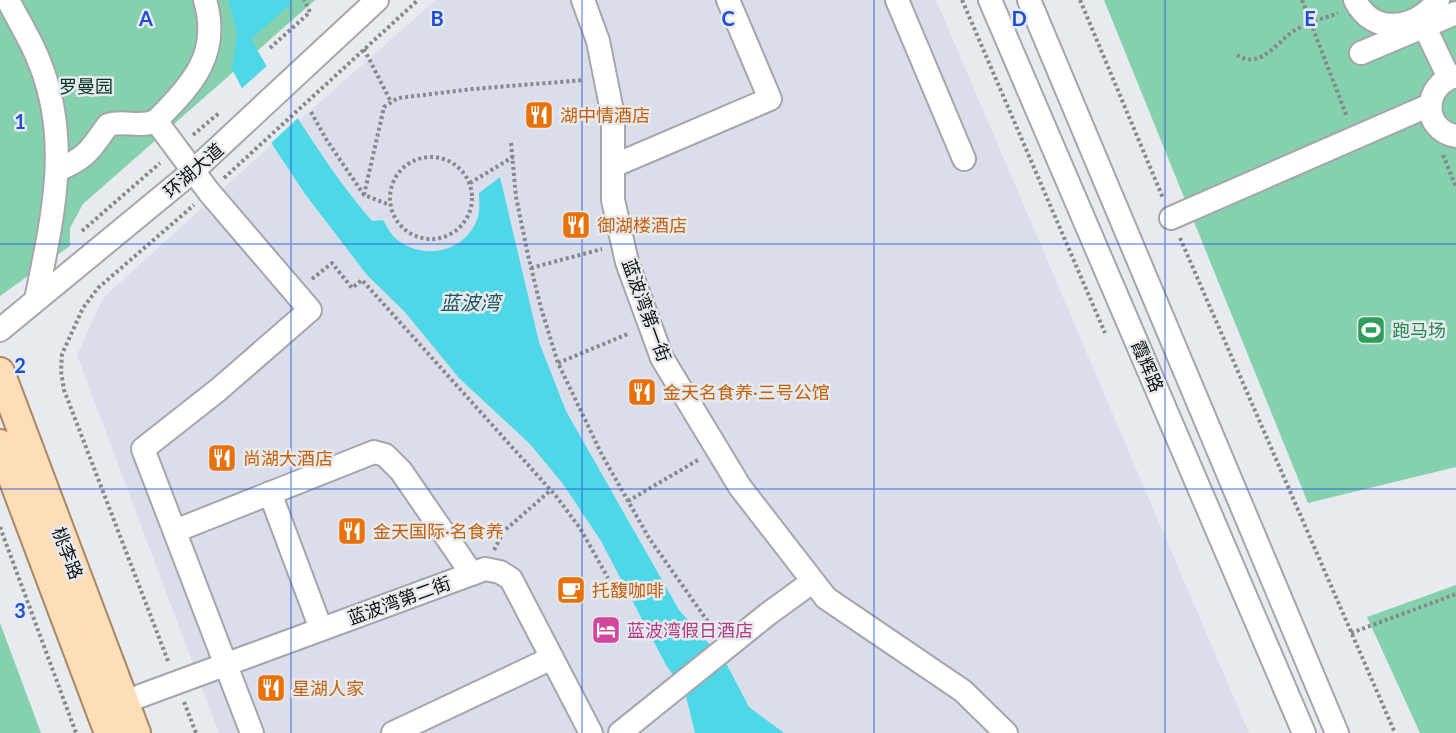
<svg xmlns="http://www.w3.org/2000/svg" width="1456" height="733" font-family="Lato,'Noto Sans SC',sans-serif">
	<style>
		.built { fill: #d9deea }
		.green { fill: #86d1ad }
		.water { fill: #4ed8e7 }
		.pier { fill: #e7eaef }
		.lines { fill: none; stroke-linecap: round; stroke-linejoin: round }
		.minor-casing { stroke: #a4a6ab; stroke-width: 26 }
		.major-casing { stroke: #aa8761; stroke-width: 32 }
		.path { stroke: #86888b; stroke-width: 4; stroke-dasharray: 3 3; stroke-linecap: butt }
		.minor { stroke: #fff; stroke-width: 22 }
		.major { stroke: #feddb9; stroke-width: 28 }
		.grid { fill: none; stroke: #1d4ed8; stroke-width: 1.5; stroke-opacity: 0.55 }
		.labels { text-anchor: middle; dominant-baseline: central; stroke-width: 5; stroke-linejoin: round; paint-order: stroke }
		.park-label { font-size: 18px; fill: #073725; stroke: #e7eaef }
		.food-label { font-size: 18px; fill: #c56008; stroke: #e7eaef; text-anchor: start }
		.street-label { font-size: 18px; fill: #101113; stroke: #e7eaef }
		.leisure-label { font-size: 18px; fill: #27864d; stroke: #e7eaef; text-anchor: start }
		.hotel-label { font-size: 18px; fill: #b23c85; stroke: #e7eaef; text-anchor: start }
		.water-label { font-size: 20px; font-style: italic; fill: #1e575d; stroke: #e7eaef }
		.grid-label { font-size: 20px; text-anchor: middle; font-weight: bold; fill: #1d4ed8; stroke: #e7eaef; stroke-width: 5; stroke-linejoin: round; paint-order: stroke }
	</style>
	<rect width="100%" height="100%" fill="#e7eaef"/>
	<path class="built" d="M436,0H936L1249,733H219L77,355L103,298L269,147Z"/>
	<g class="green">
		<path d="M0,0H315L83,204L70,228V246L0,296Z"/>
		<path d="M1104,0H1456V467L1308,503Z"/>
		<path d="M1456,585V733H1420L1367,617Z"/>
		<path d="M0,623L41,733H0Z"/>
	</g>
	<path class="water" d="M228,0H289L291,4L251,39C288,103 324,165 372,221L383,220C386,225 389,231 393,236C419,262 466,254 478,217C480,209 479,201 479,193L500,177L539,342L566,411L679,610L726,663L749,707L784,733H695L685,692L666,665L601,541L563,484L530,444L459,378L404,311L367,275L305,194L266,135L232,69L237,33Z"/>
	<path class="pier" d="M269,64L300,116L269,145L240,90Z"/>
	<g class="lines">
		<g class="minor-casing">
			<g id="minor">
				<path d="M8,0C18,20 31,40 39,61C72,141 52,219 36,300"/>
				<path d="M205,0C221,55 192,84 156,121L209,192L310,310L218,390L143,449L252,733"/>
				<path d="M583,0L598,41L613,116V200L627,262L662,358L740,487L826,598L963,691L1006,733"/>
				<path d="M897,0L964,159"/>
				<path d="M990,0L1304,733"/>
				<path d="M1029,0L1337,733"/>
				<path d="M1355,0C1373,37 1418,29 1438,0"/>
				<path d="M1420,17L1449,78"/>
				<path d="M1361,53L1456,13"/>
				<path d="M1456,76C1423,84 1421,130 1456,136"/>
				<path d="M613,166L770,99L728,0"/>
				<path d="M58,170C88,157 90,150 108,125C124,120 140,128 156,121"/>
				<path d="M1171,218L1430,105"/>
				<path d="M0,330L192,172L377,0"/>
				<path d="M270,493L321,629"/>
				<path d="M175,531L374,452L385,455L401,471L472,574"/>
				<path d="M124,702L485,569L500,572L511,579L591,733"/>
				<path d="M393,733L552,658"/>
				<path d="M620,733L768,614L812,582"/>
			</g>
		</g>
		<g class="major-casing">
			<g id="major">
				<path d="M0,372L136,733"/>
				<path d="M0,444L109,733"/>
			</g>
		</g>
		<g class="path">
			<path d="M962,0L1105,333"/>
			<path d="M1080,0L1163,198"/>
			<path d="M1302,0L1347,117"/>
			<path d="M270,48L310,12L304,0"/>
			<path d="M364,49L391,102"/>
			<path d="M1237,55C1262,71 1278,39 1297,29C1310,22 1324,18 1338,13"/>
			<path d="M311,112L326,139L364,195L390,205"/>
			<path d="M193,135L219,113"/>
			<path d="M511,143L516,197L528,255L541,308L558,363L602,455L649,538L711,626"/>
			<path d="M1443,155L1456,187"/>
			<circle cx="431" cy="198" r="41"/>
			<path d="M224,178L418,0"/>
			<path d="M470,183L513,157"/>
			<path d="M364,195L384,107L398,98L473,89L584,80"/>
			<path d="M82,231L160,163"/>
			<path d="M1180,238L1395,733"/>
			<path d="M531,268L602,249"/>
			<path d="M312,279L332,263L352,288L362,280L556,496L580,528L608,578"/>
			<path d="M558,363L630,333"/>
			<path d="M628,501L698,460"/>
			<path d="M0,527L76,733"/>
			<path d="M494,550L504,531L551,490"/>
			<path d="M1351,633L1456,594"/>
			<path d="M168,661L64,390L61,371L62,354L83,308L98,288L194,205"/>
			<path d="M184,702L196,733"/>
		</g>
		<use href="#minor" class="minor"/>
		<use href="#major" class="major"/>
	</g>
	<path class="grid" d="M291,0V733M582,0V733M874,0V733M1165,0V733M0,244H1456M0,489H1456"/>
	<defs>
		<g id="restaurant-square" transform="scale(1.5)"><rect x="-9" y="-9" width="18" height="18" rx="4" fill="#e8710a" stroke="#e7eaef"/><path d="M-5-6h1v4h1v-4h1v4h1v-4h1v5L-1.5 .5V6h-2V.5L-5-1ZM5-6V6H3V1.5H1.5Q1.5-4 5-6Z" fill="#fff"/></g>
		<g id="stadium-square" transform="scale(1.5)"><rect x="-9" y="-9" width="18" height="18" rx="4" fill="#2e9e5b" stroke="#e7eaef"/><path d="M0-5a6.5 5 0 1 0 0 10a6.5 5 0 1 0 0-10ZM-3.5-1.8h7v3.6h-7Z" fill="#fff"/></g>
		<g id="cafe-square" transform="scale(1.5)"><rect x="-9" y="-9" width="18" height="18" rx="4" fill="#e8710a" stroke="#e7eaef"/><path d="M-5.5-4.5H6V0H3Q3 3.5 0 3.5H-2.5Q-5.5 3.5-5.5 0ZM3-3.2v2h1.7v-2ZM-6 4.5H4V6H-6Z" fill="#fff"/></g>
		<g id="hotel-square" transform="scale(1.5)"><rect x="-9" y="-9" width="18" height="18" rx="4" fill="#d1479c" stroke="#e7eaef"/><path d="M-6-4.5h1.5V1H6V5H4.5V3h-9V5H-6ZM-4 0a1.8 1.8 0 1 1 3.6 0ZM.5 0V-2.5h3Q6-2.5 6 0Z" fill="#fff"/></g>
	</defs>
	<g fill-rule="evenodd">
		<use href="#restaurant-square" x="539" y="115"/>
		<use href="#restaurant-square" x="576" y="225"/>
		<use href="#stadium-square" x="1371" y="330"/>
		<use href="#restaurant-square" x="642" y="392"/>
		<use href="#restaurant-square" x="222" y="458"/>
		<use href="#restaurant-square" x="352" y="531"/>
		<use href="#cafe-square" x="571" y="590"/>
		<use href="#hotel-square" x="606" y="630"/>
		<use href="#restaurant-square" x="271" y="688"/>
	</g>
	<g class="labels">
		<g class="park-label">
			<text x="86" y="86">罗曼园</text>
		</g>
		<g class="food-label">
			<text x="560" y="115">湖中情酒店</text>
			<text x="597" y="225">御湖楼酒店</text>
			<text x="663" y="392">金天名食养·三号公馆</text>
			<text x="243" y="458">尚湖大酒店</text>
			<text x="373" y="531">金天国际·名食养</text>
			<text x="592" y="590">托馥咖啡</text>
			<text x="292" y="688">星湖人家</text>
		</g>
		<g class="street-label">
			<text transform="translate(193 170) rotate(-41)">环湖大道</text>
			<text transform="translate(647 310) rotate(70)">蓝波湾第一街</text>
			<text transform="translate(1148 366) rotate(67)">霞辉路</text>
			<text transform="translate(68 553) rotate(69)">桃李路</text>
			<text transform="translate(399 600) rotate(-20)">蓝波湾第二街</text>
		</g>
		<g class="leisure-label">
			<text x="1392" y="330">跑马场</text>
		</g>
		<g class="hotel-label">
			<text x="627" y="630">蓝波湾假日酒店</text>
		</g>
		<g class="water-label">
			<text x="470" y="302">蓝波湾</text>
		</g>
	</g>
	<g class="grid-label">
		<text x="146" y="26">A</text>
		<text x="437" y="26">B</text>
		<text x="728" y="26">C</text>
		<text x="1019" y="26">D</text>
		<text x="1310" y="26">E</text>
		<text x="20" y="129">1</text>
		<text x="20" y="373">2</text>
		<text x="20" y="618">3</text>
	</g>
</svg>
